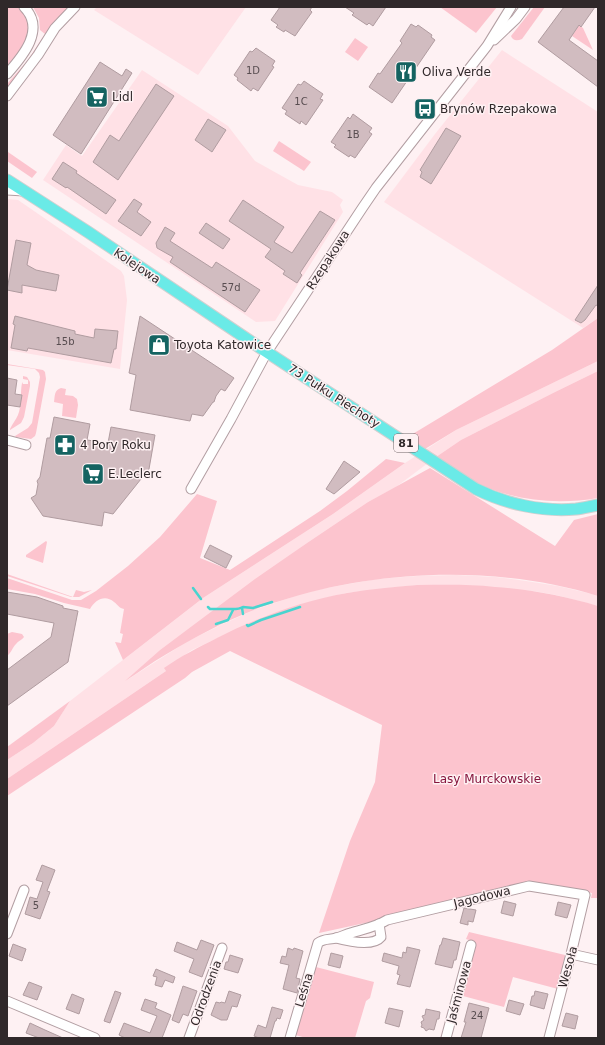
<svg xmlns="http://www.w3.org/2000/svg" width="605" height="1045" font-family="'DejaVu Sans',sans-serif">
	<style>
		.built { fill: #ffe1e6 }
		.green { fill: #fcc4ce }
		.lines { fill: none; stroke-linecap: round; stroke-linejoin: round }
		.stream { stroke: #48d4cf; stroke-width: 2.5 }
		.building { fill: #d1bcc0; stroke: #b09ca0 }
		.minor-casing { stroke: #b29ea2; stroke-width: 11 }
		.major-casing { stroke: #d1d0d0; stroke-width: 13 }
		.minor { stroke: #fff; stroke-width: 9 }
		.major { stroke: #6aeae7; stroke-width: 11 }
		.labels { text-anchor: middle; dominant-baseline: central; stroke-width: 3; stroke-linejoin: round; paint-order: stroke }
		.number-label { font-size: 10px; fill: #584d50 }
		.shield { fill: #fef1f3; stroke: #6e6466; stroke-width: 1 }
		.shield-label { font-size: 11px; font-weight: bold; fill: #30282a }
		.poi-label { font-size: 12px; fill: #30282a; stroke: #fef1f3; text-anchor: start }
		.street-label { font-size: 12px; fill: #30282a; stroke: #fef1f3 }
		.park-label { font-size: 12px; fill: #86153d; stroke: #fef1f3 }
	</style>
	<rect width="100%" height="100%" fill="#fef1f3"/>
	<g class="built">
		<path d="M97,7H246L198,75L94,10Z"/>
		<path d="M502,50L598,112V318L583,328L384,202L435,134Z"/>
		<path d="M142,70L228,126L255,161L298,185L332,192L343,200L340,205L343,212L275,321L256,322L43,180L66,145L82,156Z"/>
		<path d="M7,199L18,200L121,271L124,276L127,300L120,369L7,350Z"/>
		<path d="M598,361V371L553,393L461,440L436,457L396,487L368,502L307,543L160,650L127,680L188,641L223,624L254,610L301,594L326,588L377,579L417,576L456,575L496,577L526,581L558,586L592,594L598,596V606L556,595L533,591L456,585H417L379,589L346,593L302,604L265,616L192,650L165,668L166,671L7,779V760L33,743L54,726L70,701L203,598L333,514L405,463L456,430Z"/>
	</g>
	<g class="green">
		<path d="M7,7H19C21,10 25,14 27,17C34,35 18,55 7,68Z"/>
		<path d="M33,7H69L7,89V84L28,60L45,34L40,30L39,18Z"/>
		<path d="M440,7H497L476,33Z"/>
		<path d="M534,7H545L522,39C517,41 513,41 511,36Z"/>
		<path d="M579,25L583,28L593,50L572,36Z"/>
		<path d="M355,38L368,47L358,61L345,52Z"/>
		<path d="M279,141L311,162L304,171L273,151Z"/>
		<path d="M8,152L37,172L32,178L7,161Z"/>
		<path d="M598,318V361L456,430L425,449L404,435H411L552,350Z"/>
		<path d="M7,364L43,370L45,372L46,379L36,433L35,436L31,439L16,437L15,436L28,428L32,423L40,377L39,373L35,369L7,365Z"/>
		<path d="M598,371V498C557,505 513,501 475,482C462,475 449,466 436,457L461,440L553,393Z"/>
		<path d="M23,376L27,377L30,382V386L24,417L21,423L10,430V429C12,424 16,420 18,415C22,405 20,393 22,383V382L23,384H28V380L23,379Z"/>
		<path d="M61,388L66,389L65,395L73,396L77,399L78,405L76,418L62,416L63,404L54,402C55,396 54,390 61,388Z"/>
		<path d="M386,459L405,463L333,514L203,598L123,660L115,642L121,643L123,634L120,633L124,609C119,608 118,605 114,602C105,594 95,600 90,609L64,603L35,594L7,589V578L72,600H81L96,591L128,566L160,537L197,494L217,501L200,558L230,570L320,511L347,491Z"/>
		<path d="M430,468L555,546L574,520L598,514V596C499,565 377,569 280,601C271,604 262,606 254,610C223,622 193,638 165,655C151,663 138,673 125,681L160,650L255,579L307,543L368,502Z"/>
		<path d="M46,541L47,542L43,563L26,557V555Z"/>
		<path d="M7,574L73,597L76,590L84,592L92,590L79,597H71L7,576Z"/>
		<path d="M417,585C443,585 469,584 495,587C529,589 565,596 598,606V898H591L592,893L534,882L411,913L319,933L350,841L375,782L382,725L230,651L192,672L185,678L7,796V779L166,671L164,668C181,656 199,647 217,638C258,617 302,601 347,593C371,589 394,587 417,585Z"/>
		<path d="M12,632L22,634L24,637C22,640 18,641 16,644C12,648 12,652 7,656V634Z"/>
		<path d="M70,701L54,726L33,743L7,760V747Z"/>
		<path d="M469,932L565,955L558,989L513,977L504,1007L463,996L475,942L466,939Z"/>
		<path d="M312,966L374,982L370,998L366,1001L355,1038H306L292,1034Z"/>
	</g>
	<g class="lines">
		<g class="stream">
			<path d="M193,588L201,599"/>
			<path d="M208,607L210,609C216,609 222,609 227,609C233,609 238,610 243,607L253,608L272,602"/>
			<path d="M242,608L243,614"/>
			<path d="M216,624L228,620L233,610"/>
			<path d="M247,625L248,626L261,620L300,607"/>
		</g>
	</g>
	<g class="building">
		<path d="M280,7H312L310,10L312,12L295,36L285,30L284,32L276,27L278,25L271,20Z"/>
		<path d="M345,7H386L373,26L369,23L367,25L352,15L354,13Z"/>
		<path d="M564,7H595L581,27L579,25L569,40L598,61V87L538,42Z"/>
		<path d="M411,24L416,27L418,25L432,35L431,37L435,40L392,103L369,87L378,73L380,74L402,43L400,41Z"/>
		<path d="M256,48L275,61L272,66L274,67L258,91L253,88L251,91L237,80L238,78L234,75L250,51L252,52Z"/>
		<path d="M100,62L122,76L126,69L132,73L81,154L53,135Z"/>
		<path d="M304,81L323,94L320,99L323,100L306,125L301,121L300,124L285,114L287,111L282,108L298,84L301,85Z"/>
		<path d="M156,84L174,96L118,180L93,162L110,135L119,141Z"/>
		<path d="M353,114L372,128L369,132L372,134L355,158L350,155L349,157L334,147L336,145L331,142L348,117L350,119Z"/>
		<path d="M208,119L226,130L212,152L195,140Z"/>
		<path d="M446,128L461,136L431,184L420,177L422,172L420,170Z"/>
		<path d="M63,162L77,171L76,173L116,200L106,214L67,187L66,188L52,179Z"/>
		<path d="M134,199L142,204L137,212L151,222L141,236L118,221Z"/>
		<path d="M243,200L284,227L274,242L292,253L320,211L335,220L300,273L302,275L297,283L283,274L285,271L265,257L271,249L229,221Z"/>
		<path d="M206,223L230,239L223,249L199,233Z"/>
		<path d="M165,227L175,233L170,241L212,268L216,262L260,290L245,312L170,262L173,257L157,248L156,243Z"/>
		<path d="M16,240L31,243L27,265L36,270L59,275L56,291L22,285V293L7,290Z"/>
		<path d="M598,285V306L596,305L585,320L581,323L575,320Z"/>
		<path d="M15,316L75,331V334L94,338L95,329L118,331L116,349H114L111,363L28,348L27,351L11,348L15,325L13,324Z"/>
		<path d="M140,316L234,378L225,391L221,389L216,396L214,402H213L203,416L192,414L190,421L130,410L136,375L129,373Z"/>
		<path d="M7,378L17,380L15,394L22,395L20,407L7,405Z"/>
		<path d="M54,417L90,424L87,440L108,443L111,427L155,435L149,469L113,514L104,512L102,526L43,516L31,498L36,495L38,484L37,481L40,477L47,438H50Z"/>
		<path d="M344,461L360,472L334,494L326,489Z"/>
		<path d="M210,545L232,556L226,568L204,557Z"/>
		<path d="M7,592L37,597L63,606V608L78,611L68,662L7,706V670L51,637L54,623L7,614Z"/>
		<path d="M42,865L55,870L47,891L50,892L40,919L25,914L30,897L37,899L43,882L36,880Z"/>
		<path d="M504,901L516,904L513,916L501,913Z"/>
		<path d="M558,902L571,905L567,918L555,915Z"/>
		<path d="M464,908L476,910L473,922L468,921V925L460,923Z"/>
		<path d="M443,938L460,942L456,960H454L452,968L435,964L440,945H441Z"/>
		<path d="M201,940L214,945L202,977L189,972L194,959L174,951L177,942L197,950Z"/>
		<path d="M13,944L26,949L22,961L9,956Z"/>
		<path d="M407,947L420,950L410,987L397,984L400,975L397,974L399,966L382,961L384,953L402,958L403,952L406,953Z"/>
		<path d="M288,948L293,950L294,948L303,951L296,978L300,979L297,993L283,989L289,965L280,963L282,956L286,957Z"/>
		<path d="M331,953L343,956L340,968L328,965Z"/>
		<path d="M230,955L243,959L238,973L224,969L226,962H228Z"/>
		<path d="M156,969L175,977L173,983L165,980L162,987L155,985L157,977L153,976Z"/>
		<path d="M29,982L42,987L37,1000L23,995Z"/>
		<path d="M183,986L197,991L188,1016L183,1014L179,1023L172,1020Z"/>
		<path d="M115,991L121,993L110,1023L104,1021Z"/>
		<path d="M229,991L241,995L237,1007L232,1006L227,1020H221L211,1015L216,1002L220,1003L221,1002L225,1003Z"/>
		<path d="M535,991L548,994L544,1009L530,1005L532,996H534Z"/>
		<path d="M72,994L84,999L79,1014L66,1009Z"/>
		<path d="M145,999L157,1003L155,1008L171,1015L162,1038H125L119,1035L124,1023L150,1033L157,1016L141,1010Z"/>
		<path d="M509,1000L524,1004L520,1015L506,1011Z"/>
		<path d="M469,1003L489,1008L481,1038H461L466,1022H464Z"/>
		<path d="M272,1007L283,1010L280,1019L277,1018L276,1021H275L270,1038H259L254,1036L258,1025L266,1028Z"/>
		<path d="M389,1008L403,1011L399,1027L385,1023Z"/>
		<path d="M426,1009L440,1012L439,1019H437L434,1030L429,1029L426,1031L424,1028L421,1027L422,1025L421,1022L424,1020L422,1016L425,1015Z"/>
		<path d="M566,1013L578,1016L575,1029L562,1026Z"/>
		<path d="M30,1023L45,1030L63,1038H39L26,1033Z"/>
	</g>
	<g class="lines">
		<g class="minor-casing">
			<g id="minor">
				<path d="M494,40L516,19L525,7"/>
				<path d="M7,74C23,56 46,29 24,7"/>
				<path d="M7,96L38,55L55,28L75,7"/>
				<path d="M7,190L24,191"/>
				<path d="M7,440L26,445"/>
				<path d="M191,489L231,419L267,352L363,207L376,188L487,46L511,7"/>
				<path d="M7,934L24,890"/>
				<path d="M336,938C347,941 373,947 381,937L379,924"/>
				<path d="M571,954L598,960"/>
				<path d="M7,1001L95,1038"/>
				<path d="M189,1038L222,948"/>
				<path d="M290,1038L318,943C324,938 330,940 336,938C341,937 346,934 351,933C363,929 376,927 387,920L529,886L585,895L571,954L549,1038"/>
				<path d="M446,1038L471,945"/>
			</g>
		</g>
		<g class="major-casing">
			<path id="major" d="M7,180L88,232L250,341L476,489C506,504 542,512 576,509C584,508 591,506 598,505"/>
		</g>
		<use href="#minor" class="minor"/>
		<use href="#major" class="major"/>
	</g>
	<defs>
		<g id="restaurant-square" transform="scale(1.15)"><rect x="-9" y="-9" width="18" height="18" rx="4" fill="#146361" stroke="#fef1f3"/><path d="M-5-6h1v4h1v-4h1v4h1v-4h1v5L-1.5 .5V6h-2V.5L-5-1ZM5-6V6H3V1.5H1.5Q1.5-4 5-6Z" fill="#fff"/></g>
		<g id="supermarket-square" transform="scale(1.15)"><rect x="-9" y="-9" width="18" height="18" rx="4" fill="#146361" stroke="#fef1f3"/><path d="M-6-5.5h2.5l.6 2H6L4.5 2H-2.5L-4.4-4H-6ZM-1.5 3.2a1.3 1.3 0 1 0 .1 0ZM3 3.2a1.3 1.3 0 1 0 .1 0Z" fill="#fff"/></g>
		<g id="bus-square" transform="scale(1.15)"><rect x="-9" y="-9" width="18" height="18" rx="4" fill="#146361" stroke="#fef1f3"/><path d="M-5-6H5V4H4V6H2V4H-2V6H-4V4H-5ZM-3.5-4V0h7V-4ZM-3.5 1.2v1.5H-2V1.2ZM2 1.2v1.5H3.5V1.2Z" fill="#fff"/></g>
		<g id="shop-square" transform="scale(1.15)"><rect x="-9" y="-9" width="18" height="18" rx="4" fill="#146361" stroke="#fef1f3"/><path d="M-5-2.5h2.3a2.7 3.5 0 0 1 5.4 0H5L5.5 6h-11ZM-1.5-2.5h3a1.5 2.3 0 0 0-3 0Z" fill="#fff"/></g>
		<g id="pharmacy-square" transform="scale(1.15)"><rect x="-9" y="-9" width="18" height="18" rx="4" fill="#146361" stroke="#fef1f3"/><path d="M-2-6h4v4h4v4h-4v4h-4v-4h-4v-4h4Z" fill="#fff"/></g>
	</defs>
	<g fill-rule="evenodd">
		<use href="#restaurant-square" x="406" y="72"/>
		<use href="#supermarket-square" x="97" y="97"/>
		<use href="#bus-square" x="425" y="109"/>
		<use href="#shop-square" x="159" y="345"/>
		<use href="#pharmacy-square" x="65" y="445"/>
		<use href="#supermarket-square" x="93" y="474"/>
	</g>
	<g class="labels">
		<g class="number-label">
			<text x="253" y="70">1D</text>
			<text x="301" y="101">1C</text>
			<text x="353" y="134">1B</text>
			<text x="231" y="287">57d</text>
			<text x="65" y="341">15b</text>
			<text x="36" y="905">5</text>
			<text x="477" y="1015">24</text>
		</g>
		<rect class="shield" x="394" y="434" width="24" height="18" rx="3"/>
		<g class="shield-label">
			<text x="406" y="443">81</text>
		</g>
		<g class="poi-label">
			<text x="422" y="72">Oliva Verde</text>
			<text x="112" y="97">Lidl</text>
			<text x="440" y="109">Brynów Rzepakowa</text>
			<text x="174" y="345">Toyota Katowice</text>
			<text x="80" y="445">4 Pory Roku</text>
			<text x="108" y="474">E.Leclerc</text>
		</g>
		<g class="street-label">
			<text transform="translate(328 260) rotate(-57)">Rzepakowa</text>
			<text transform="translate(137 266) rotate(34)">Kolejowa</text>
			<text transform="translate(334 396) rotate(33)">73 Pułku Piechoty</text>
			<text transform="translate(482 897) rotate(-14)">Jagodowa</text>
			<text transform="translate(568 967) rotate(-75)">Wesoła</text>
			<text transform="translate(304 990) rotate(-73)">Leśna</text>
			<text transform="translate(459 992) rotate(-75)">Jaśminowa</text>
			<text transform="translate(206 993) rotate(-70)">Odrodzenia</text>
		</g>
		<g class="park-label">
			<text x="487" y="779">Lasy Murckowskie</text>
		</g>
	</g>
	<rect width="605" height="1045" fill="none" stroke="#30282a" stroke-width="16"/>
</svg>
